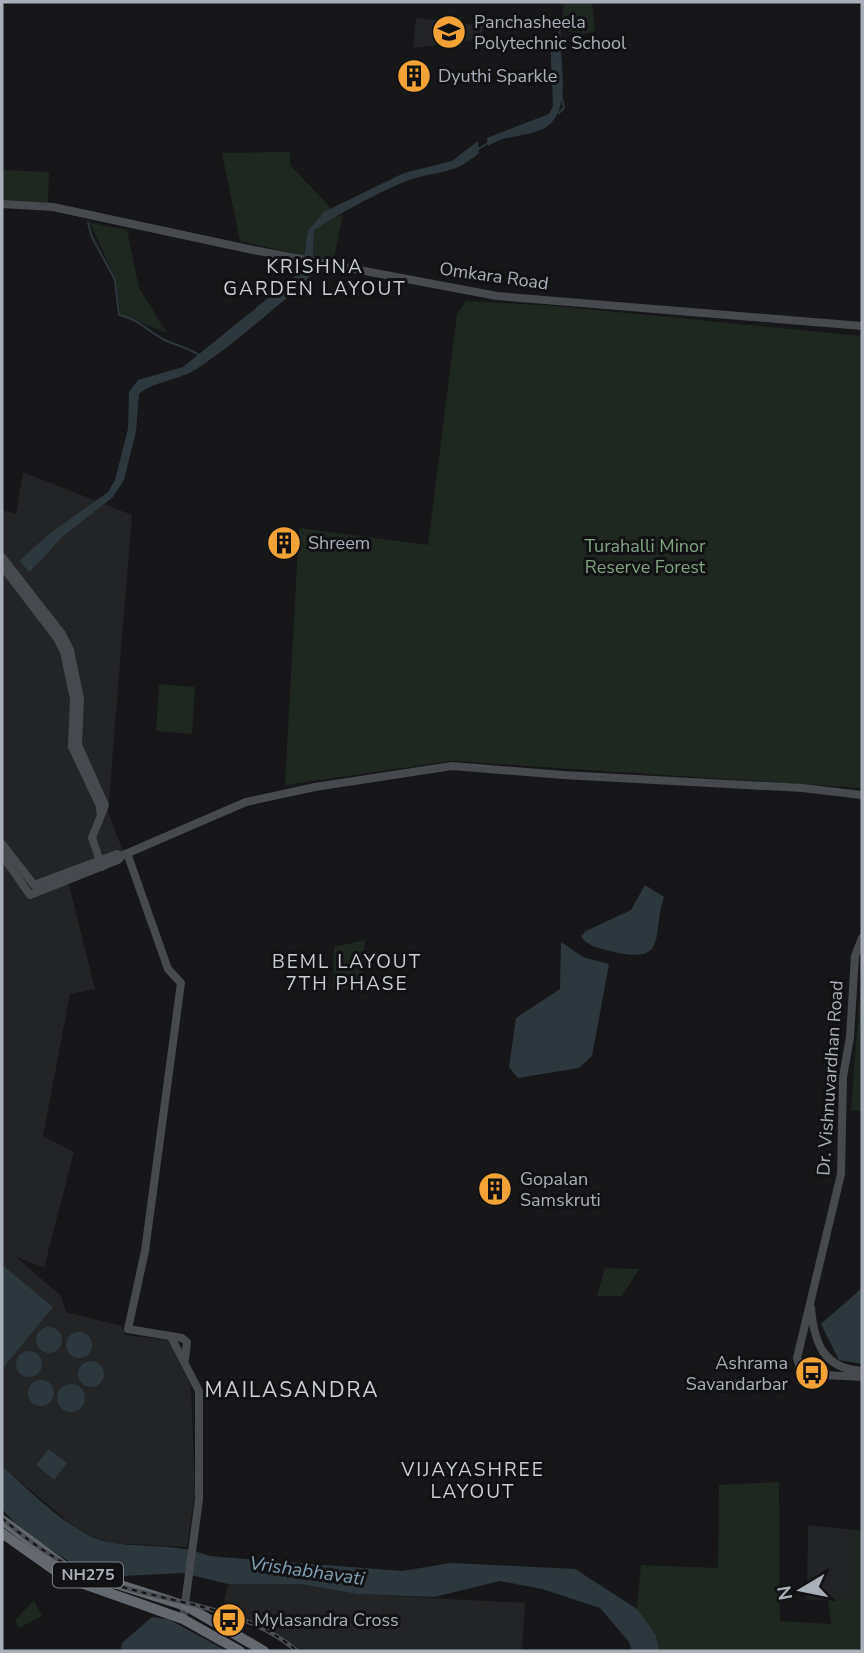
<svg xmlns="http://www.w3.org/2000/svg" width="864" height="1653" font-family="'Nunito Sans',sans-serif">
	<style>
		.built { fill: #232426 }
		.green { fill: #1f2820 }
		.water { fill: #2d383e }
		.lines { fill: none; stroke-linecap: round; stroke-linejoin: round }
		.stream { stroke: #2d383e; stroke-width: 2 }
		.secondary { stroke: #46494e; stroke-width: 8 }
		.highway { stroke: #64686f; stroke-width: 10 }
		.rail-casing { stroke: #4b4e53; stroke-width: 4.5 }
		.rail { stroke: #121214; stroke-width: 2; stroke-dasharray: 5; stroke-linecap: butt }
		.labels { text-anchor: middle; dominant-baseline: central; stroke-width: 6; stroke-linejoin: round; paint-order: stroke }
		.shield { fill: #121214; stroke: #7c8188; stroke-width: 2 }
		.shield-label { font-size: 16px; font-weight: bold; fill: #a9b0b9 }
		.poi-label { font-size: 18px; fill: #a9b0b9; stroke: #121214; text-anchor: start }
		.street-label { font-size: 18px; fill: #a9b0b9; stroke: #121214 }
		.park-label { font-size: 18px; fill: #81a480; stroke: #121214 }
		.neighbourhood-label { font-size: 19px; letter-spacing: 2px; fill: #caced5; stroke: #121214 }
		.water-label { font-size: 19px; font-style: italic; fill: #81a0b4; stroke: #121214 }
		.quarter-label { font-size: 21px; letter-spacing: 2px; fill: #caced5; stroke: #121214 }
	</style>
	<rect width="100%" height="100%" fill="#171719"/>
	<g class="built">
		<path d="M416,18L483,26L482,39L413,48Z"/>
		<path d="M23,472L132,515L108,812L126,859L69,884L95,989L70,994L43,1136L74,1152L44,1268L15,1256L61,1296L66,1312L121,1326L125,1335L168,1340L191,1386L195,1492L187,1547L110,1543L78,1530L2,1466V510L16,514Z"/>
		<path d="M808,1525L855,1530L857,1599L807,1600Z"/>
		<path d="M228,1584H300L357,1594L525,1603L522,1651H293L270,1632L221,1616Z"/>
	</g>
	<g class="green">
		<path d="M564,2H592L595,31L585,34L561,30Z"/>
		<path d="M290,152V165L332,209C313,217 306,238 304,256L240,241L222,153Z"/>
		<path d="M2,170L49,172L48,203L2,201Z"/>
		<path d="M343,214L333,263L313,258L314,231L324,221Z"/>
		<path d="M90,223L127,230L139,288L167,333L120,314L116,280Z"/>
		<path d="M466,301L556,306L862,336V788L452,761L285,785L299,528L428,545L457,314Z"/>
		<path d="M159,684L195,687L192,734L156,731Z"/>
		<path d="M365,940L362,988H333L334,947Z"/>
		<path d="M862,971V1111L851,1110Z"/>
		<path d="M605,1268L639,1269L622,1296H597Z"/>
		<path d="M779,1482L780,1621L831,1624L828,1599H856L855,1530L862,1532V1651H659L656,1635L637,1609L641,1565L718,1568L719,1485Z"/>
		<path d="M34,1600L42,1616L19,1628L15,1620Z"/>
	</g>
	<g class="water">
		<path d="M560,37C561,68 574,122 535,132C518,137 503,136 488,146L487,138L549,114L553,106L550,38Z"/>
		<path d="M478,141L479,153C452,176 439,170 409,180C393,185 324,221 314,231L313,258L304,256L308,231L324,212L404,173L452,161Z"/>
		<path d="M304,269L314,270L305,283C270,311 236,343 198,368C179,381 156,380 139,394L136,431L124,480L113,497L62,537L30,572L19,561L48,535L108,492L115,480L128,429L129,392L138,380L183,367Z"/>
		<path d="M645,885L664,897C651,935 670,966 610,951C599,948 587,946 581,936L586,931L631,910Z"/>
		<path d="M561,942L583,957L609,964L592,1056L579,1068L518,1078L509,1067L516,1018L560,989Z"/>
		<path d="M2,1265L53,1307L2,1369Z"/>
		<path d="M862,1288V1364L839,1360L821,1324Z"/>
		<circle cx="49" cy="1340" r="13"/>
		<circle cx="79" cy="1345" r="13"/>
		<circle cx="29" cy="1364" r="13"/>
		<circle cx="91" cy="1374" r="13"/>
		<circle cx="41" cy="1393" r="13"/>
		<circle cx="71" cy="1398" r="14"/>
		<path d="M49,1449L67,1463L54,1480L36,1465Z"/>
		<path d="M2,1466C31,1491 74,1538 113,1543C146,1548 177,1543 209,1556L402,1571L451,1563L575,1569L637,1609L656,1635L659,1651H632L629,1642L600,1608L542,1589L500,1581L434,1597L357,1594L300,1584H228L182,1573L103,1577L76,1566L23,1532L2,1509Z"/>
		<path d="M152,1617L168,1619L227,1651H120L123,1642Z"/>
	</g>
	<g class="lines">
		<g class="stream">
			<path d="M559,39L560,27"/>
			<path d="M559,113L564,108L561,94"/>
			<path d="M478,149L488,143"/>
			<path d="M88,223L92,237L115,280L119,315C140,319 151,335 169,342C180,346 190,349 201,356"/>
		</g>
		<g class="secondary">
			<path d="M2,204L53,207L253,250L497,296L862,326"/>
			<path d="M2,557L62,634L70,650L80,699L78,745L105,805L92,838L102,867"/>
			<path d="M2,566L57,638L64,652L74,699L72,747L100,806V811"/>
			<path d="M2,844L34,885L117,854L121,856"/>
			<path d="M127,853L168,969L181,983L145,1251L128,1329L182,1338L187,1342L185,1359"/>
			<path d="M2,855L30,895L118,860L121,856L246,802L315,787L452,766L563,775L802,788L862,795"/>
			<path d="M862,938L855,956L850,1037L843,1077L841,1174L797,1358L801,1371L807,1374L862,1377"/>
			<path d="M811,1308C814,1343 824,1369 862,1371"/>
			<path d="M171,1337L199,1391V1499L183,1619"/>
		</g>
		<g class="highway">
			<path d="M2,1520L67,1568L186,1606L264,1651"/>
			<path d="M2,1533L64,1577L183,1619L240,1651"/>
		</g>
		<g class="rail-casing">
			<path id="rail" d="M2,1518C32,1545 68,1569 107,1582C170,1604 245,1606 297,1651"/>
		</g>
		<use href="#rail" class="rail"/>
	</g>
	<defs>
		<g id="university-disc" transform="scale(1.75)"><circle r="9.5" fill="#f3a336" stroke="#121214"/><path d="M0-5L7-2L0 1L-7-2ZM-4 1L0 2.5L4 1V4Q0 6-4 4Z" fill="#111"/></g>
		<g id="building-disc" transform="scale(1.75)"><circle r="9.5" fill="#f3a336" stroke="#121214"/><path d="M-4-6H4V6H1V3H-1V6H-4ZM-2.5-4.3h1.7v1.8h-1.7ZM.8-4.3h1.7v1.8H.8ZM-2.5-1h1.7V.8h-1.7ZM.8-1h1.7V.8H.8Z" fill="#111"/></g>
		<g id="bus-disc" transform="scale(1.75)"><circle r="9.5" fill="#f3a336" stroke="#121214"/><path d="M-5-6H5V4H4V6H2V4H-2V6H-4V4H-5ZM-3.5-4V0h7V-4ZM-3.5 1.2v1.5H-2V1.2ZM2 1.2v1.5H3.5V1.2Z" fill="#111"/></g>
	</defs>
	<g fill-rule="evenodd">
		<use href="#university-disc" x="449" y="32"/>
		<use href="#building-disc" x="414" y="76"/>
		<use href="#building-disc" x="284" y="543"/>
		<use href="#building-disc" x="495" y="1189"/>
		<use href="#bus-disc" x="812" y="1373"/>
		<use href="#bus-disc" x="229" y="1620"/>
	</g>
	<g class="labels">
		<rect class="shield" x="53" y="1562.5" width="70" height="25" rx="5"/>
		<g class="shield-label">
			<text x="88" y="1575">NH275</text>
		</g>
		<g class="poi-label">
			<text x="474" y="22">Panchasheela<tspan x="474" dy="21">Polytechnic School</tspan></text>
			<text x="438" y="76">Dyuthi Sparkle</text>
			<text x="308" y="543">Shreem</text>
			<text x="520" y="1179">Gopalan<tspan x="520" dy="21">Samskruti</tspan></text>
			<text x="788" y="1363" text-anchor="end">Ashrama<tspan x="788" dy="21">Savandarbar</tspan></text>
			<text x="254" y="1620">Mylasandra Cross</text>
		</g>
		<g class="street-label">
			<text transform="translate(494 276) rotate(8)">Omkara Road</text>
			<text transform="translate(830 1078) rotate(-86)">Dr. Vishnuvardhan Road</text>
		</g>
		<g class="park-label">
			<text x="645" y="546">Turahalli Minor<tspan x="645" dy="21">Reserve Forest</tspan></text>
		</g>
		<g class="neighbourhood-label">
			<text x="315" y="267">KRISHNA<tspan x="315" dy="22">GARDEN LAYOUT</tspan></text>
			<text x="347" y="962">BEML LAYOUT<tspan x="347" dy="22">7TH PHASE</tspan></text>
			<text x="473" y="1470">VIJAYASHREE<tspan x="473" dy="22">LAYOUT</tspan></text>
		</g>
		<g class="water-label">
			<text transform="translate(307 1571) rotate(8)">Vrishabhavati</text>
		</g>
		<g class="quarter-label">
			<text x="292" y="1390">MAILASANDRA</text>
		</g>
	</g>
	<rect width="864" height="1653" fill="none" stroke="#a9b0b9" stroke-width="7"/>
	<g transform="translate(801 1590) rotate(260)" stroke="#121214" stroke-width="5" paint-order="stroke">
	<path d="M0-5L12 26L0 18L-12 26Z" fill="#a9b0b9"/>
	<text y="-10" font-size="19" font-weight="bold" text-anchor="middle" fill="#a9b0b9">N</text>
	</g>
</svg>
